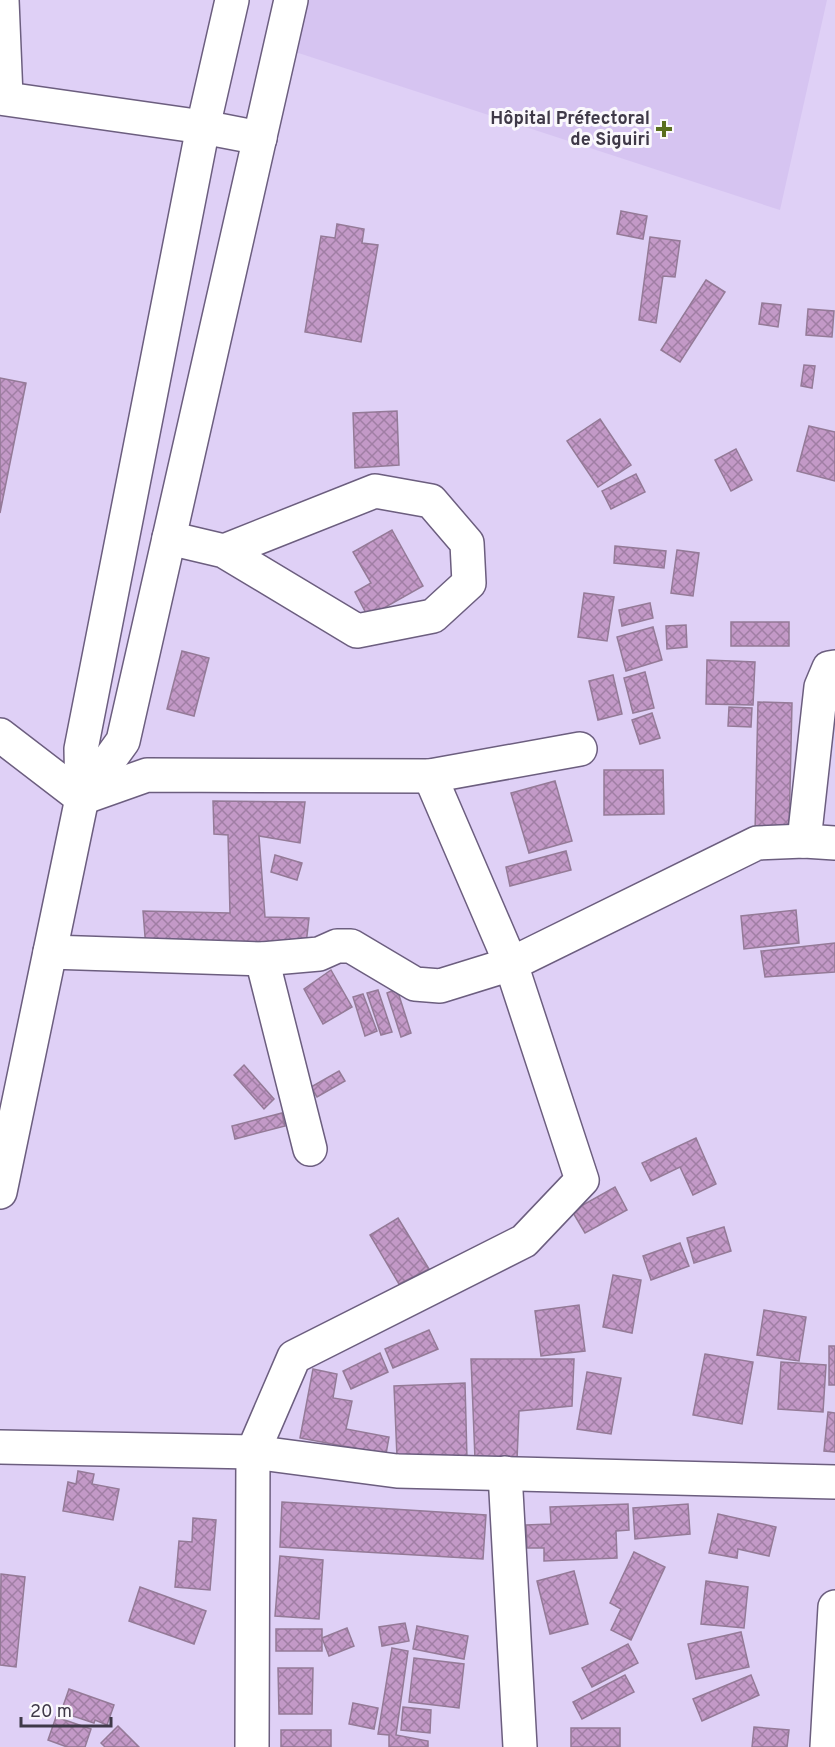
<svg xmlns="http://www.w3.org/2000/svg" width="835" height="1747" font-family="Overpass,sans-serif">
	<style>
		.built { fill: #d6c4f1 }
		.building { fill: url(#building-cross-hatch); stroke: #947a97; stroke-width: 1.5 }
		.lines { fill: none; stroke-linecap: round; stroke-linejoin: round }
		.minor-casing { stroke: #6c5e7f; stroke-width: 36 }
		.minor { stroke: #fff; stroke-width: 33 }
		.poi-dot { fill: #5a6f1f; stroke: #faf8fc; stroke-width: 2 }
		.labels { text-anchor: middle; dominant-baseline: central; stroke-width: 6; stroke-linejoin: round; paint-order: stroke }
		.poi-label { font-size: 18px; font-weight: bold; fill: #3f3948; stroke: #faf8fc; text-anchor: end }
	</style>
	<defs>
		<pattern id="building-cross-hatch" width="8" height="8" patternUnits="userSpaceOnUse" patternTransform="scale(1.5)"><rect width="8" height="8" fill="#c399c7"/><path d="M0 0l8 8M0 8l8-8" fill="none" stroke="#a07ea4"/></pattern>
	</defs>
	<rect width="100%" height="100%" fill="#dfd0f6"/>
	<path class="built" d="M291,0H827L780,210L280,47Z"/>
	<g class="building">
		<path d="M621,211L647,216L643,239L617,234Z"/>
		<path d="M337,224L364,229L362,243L378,245L361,342L305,332L321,236L335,238Z"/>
		<path d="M650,237L680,241L675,277L663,276L656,323L639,320Z"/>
		<path d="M706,280L725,292L680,362L661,350Z"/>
		<path d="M762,303L781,305L778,327L759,324Z"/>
		<path d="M808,309L834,311L832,337L806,335Z"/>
		<path d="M804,365L815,366L812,388L801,386Z"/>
		<path d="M0,378L26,383L0,513Z"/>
		<path d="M397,411L399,465L355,468L353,413Z"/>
		<path d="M600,419L631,465L598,487L567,441Z"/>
		<path d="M809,426L835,432V481L797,471Z"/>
		<path d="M736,449L752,480L731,491L715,460Z"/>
		<path d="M636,474L645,492L611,509L602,491Z"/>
		<path d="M392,530L423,586L368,617L355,592L371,583L353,552Z"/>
		<path d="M615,546L666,551L664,568L614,563Z"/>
		<path d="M677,550L699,553L693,596L671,593Z"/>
		<path d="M584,593L614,597L607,641L578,637Z"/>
		<path d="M650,603L653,618L622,626L619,610Z"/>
		<rect x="731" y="622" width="58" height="24"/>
		<path d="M686,625L687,647L667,649L666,626Z"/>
		<path d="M653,627L662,660L626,671L617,637Z"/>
		<path d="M182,651L209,658L194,716L167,709Z"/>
		<path d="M707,660L755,662L753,705L706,704Z"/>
		<path d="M645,672L654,708L633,713L624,678Z"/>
		<path d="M613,675L622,714L598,720L589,681Z"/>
		<path d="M758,702L792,703L789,833L755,832Z"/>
		<path d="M729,707L752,708L751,727L728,726Z"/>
		<path d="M652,713L660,738L640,744L632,720Z"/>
		<path d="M604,770H663L664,814L604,815Z"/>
		<path d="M555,781L572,841L529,853L511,793Z"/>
		<path d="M213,801L305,802L300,843L259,836L265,917L309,918L305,953L146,949L143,911L230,913L228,835L214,834Z"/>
		<path d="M566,851L571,870L510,886L506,867Z"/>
		<path d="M275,855L302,863L297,880L271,872Z"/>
		<path d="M796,910L799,943L744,949L741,916Z"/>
		<path d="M835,943V972L765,977L761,951Z"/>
		<path d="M331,970L352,1007L323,1024L304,989Z"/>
		<path d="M397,989L411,1033L401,1037L387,993Z"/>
		<path d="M378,990L392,1032L381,1035L367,993Z"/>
		<path d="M363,994L377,1031L365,1036L353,997Z"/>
		<path d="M244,1065L274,1099L264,1109L234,1075Z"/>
		<path d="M339,1071L345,1081L317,1097L311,1087Z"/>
		<path d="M282,1113L285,1126L235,1139L232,1126Z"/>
		<path d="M696,1138L716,1184L693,1195L680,1167L651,1181L642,1163Z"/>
		<path d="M615,1187L627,1210L585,1233L572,1211Z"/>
		<path d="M398,1218L429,1269L399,1284L370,1235Z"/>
		<path d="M724,1227L731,1251L694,1263L687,1238Z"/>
		<path d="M680,1243L689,1266L651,1280L643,1256Z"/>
		<path d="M613,1275L641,1280L632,1333L603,1327Z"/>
		<path d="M579,1305L585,1351L541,1356L535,1311Z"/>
		<path d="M764,1310L806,1317L799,1361L757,1355Z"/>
		<path d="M429,1330L438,1349L393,1368L385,1349Z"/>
		<rect x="829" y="1346" width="6" height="39"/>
		<path d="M380,1353L388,1372L351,1389L343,1371Z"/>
		<path d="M705,1354L753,1362L742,1424L693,1415Z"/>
		<path d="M471,1359H574L572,1406L519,1411L517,1460L475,1459Z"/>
		<path d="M781,1362L826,1365L823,1412L778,1409Z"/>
		<path d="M313,1369L337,1374L333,1398L352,1401L346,1429L389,1437L386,1454L300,1438Z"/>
		<path d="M587,1372L621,1378L611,1434L577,1429Z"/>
		<path d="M465,1383L467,1459L397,1457L394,1386Z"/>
		<path d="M828,1412L835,1413V1452L824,1451Z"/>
		<path d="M78,1471L94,1474L92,1484L119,1489L113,1520L63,1511L68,1482L76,1484Z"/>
		<path d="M282,1502L486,1515L483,1559L280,1547Z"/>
		<path d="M628,1504L629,1530L616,1531L617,1558L544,1561V1548H527L526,1525L551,1524L550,1507Z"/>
		<path d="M688,1504L690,1534L635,1539L633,1508Z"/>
		<path d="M718,1514L776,1527L769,1556L738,1549L737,1558L709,1553Z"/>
		<path d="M193,1518L216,1520L210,1590L175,1587L179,1541L192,1542Z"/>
		<path d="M634,1552L665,1567L631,1640L611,1630L621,1609L610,1603Z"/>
		<path d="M280,1556L323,1560L319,1619L275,1616Z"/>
		<path d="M574,1571L588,1624L550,1634L537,1581Z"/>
		<path d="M1,1574L25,1577L16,1667L0,1665Z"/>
		<path d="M706,1581L748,1587L744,1628L701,1624Z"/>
		<path d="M140,1587L206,1611L194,1644L129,1621Z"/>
		<path d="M405,1623L409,1641L382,1646L379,1627Z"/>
		<path d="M417,1626L468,1636L464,1659L413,1649Z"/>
		<path d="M347,1628L354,1646L329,1656L322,1638Z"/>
		<rect x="276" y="1629" width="46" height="22"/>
		<path d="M741,1632L749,1667L696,1679L688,1644Z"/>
		<path d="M628,1644L638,1663L592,1687L582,1668Z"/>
		<path d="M392,1648L408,1651L396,1735L428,1741V1747H389V1735L378,1734Z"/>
		<path d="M414,1658L464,1664L459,1708L409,1702Z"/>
		<path d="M278,1668H313L312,1714H279Z"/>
		<path d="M625,1675L634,1692L582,1719L573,1702Z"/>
		<path d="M751,1675L759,1695L702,1721L693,1699Z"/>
		<path d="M69,1689L114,1705L107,1725L95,1720L94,1723L61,1712Z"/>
		<path d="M353,1703L378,1708L374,1729L349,1724Z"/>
		<path d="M403,1707L431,1710L430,1733L401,1730Z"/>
		<path d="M56,1717L91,1729L85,1747H67L48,1740Z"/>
		<path d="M118,1726L139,1747H105L101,1743Z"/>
		<path d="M754,1727L789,1730L787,1747H752Z"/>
		<rect x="571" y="1728" width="49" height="19"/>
		<rect x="281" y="1730" width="50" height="17"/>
	</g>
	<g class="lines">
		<g class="minor-casing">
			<g id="minor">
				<path d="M2,0L6,97"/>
				<path d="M0,98L203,127L260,138"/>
				<path d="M169,538L224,551L357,631L433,616L469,583L467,543L431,501L375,491L224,551"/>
				<path d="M0,735L82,798"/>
				<path d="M82,798L123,741L291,0"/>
				<path d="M82,798L147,775L430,776L580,749"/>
				<path d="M804,841L821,687L829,668L835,667"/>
				<path d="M50,952L262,959L319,954L337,946H351L415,984L440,986L511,964L757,843L804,841L835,843"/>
				<path d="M262,959L310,1149"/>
				<path d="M0,1192L82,798L81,749L203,127L232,0"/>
				<path d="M0,1447L253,1452L397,1471L835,1482"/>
				<path d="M505,1473L520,1747"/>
				<path d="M252,1747L253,1452L294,1357L524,1241L582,1180L511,964L430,776"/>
				<path d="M827,1747L835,1607"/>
			</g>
		</g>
		<use href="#minor" class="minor"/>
	</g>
	<path class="poi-dot" d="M661 120h6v6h6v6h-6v6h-6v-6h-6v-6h6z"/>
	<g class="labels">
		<g class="poi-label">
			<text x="650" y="119">Hôpital Préfectoral<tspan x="650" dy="21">de Siguiri</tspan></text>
		</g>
	</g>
	<path d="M21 1717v9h90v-9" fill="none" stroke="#3f3948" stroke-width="3"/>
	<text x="30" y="1717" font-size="18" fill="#3f3948" stroke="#faf8fc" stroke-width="4.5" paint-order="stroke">20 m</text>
</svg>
